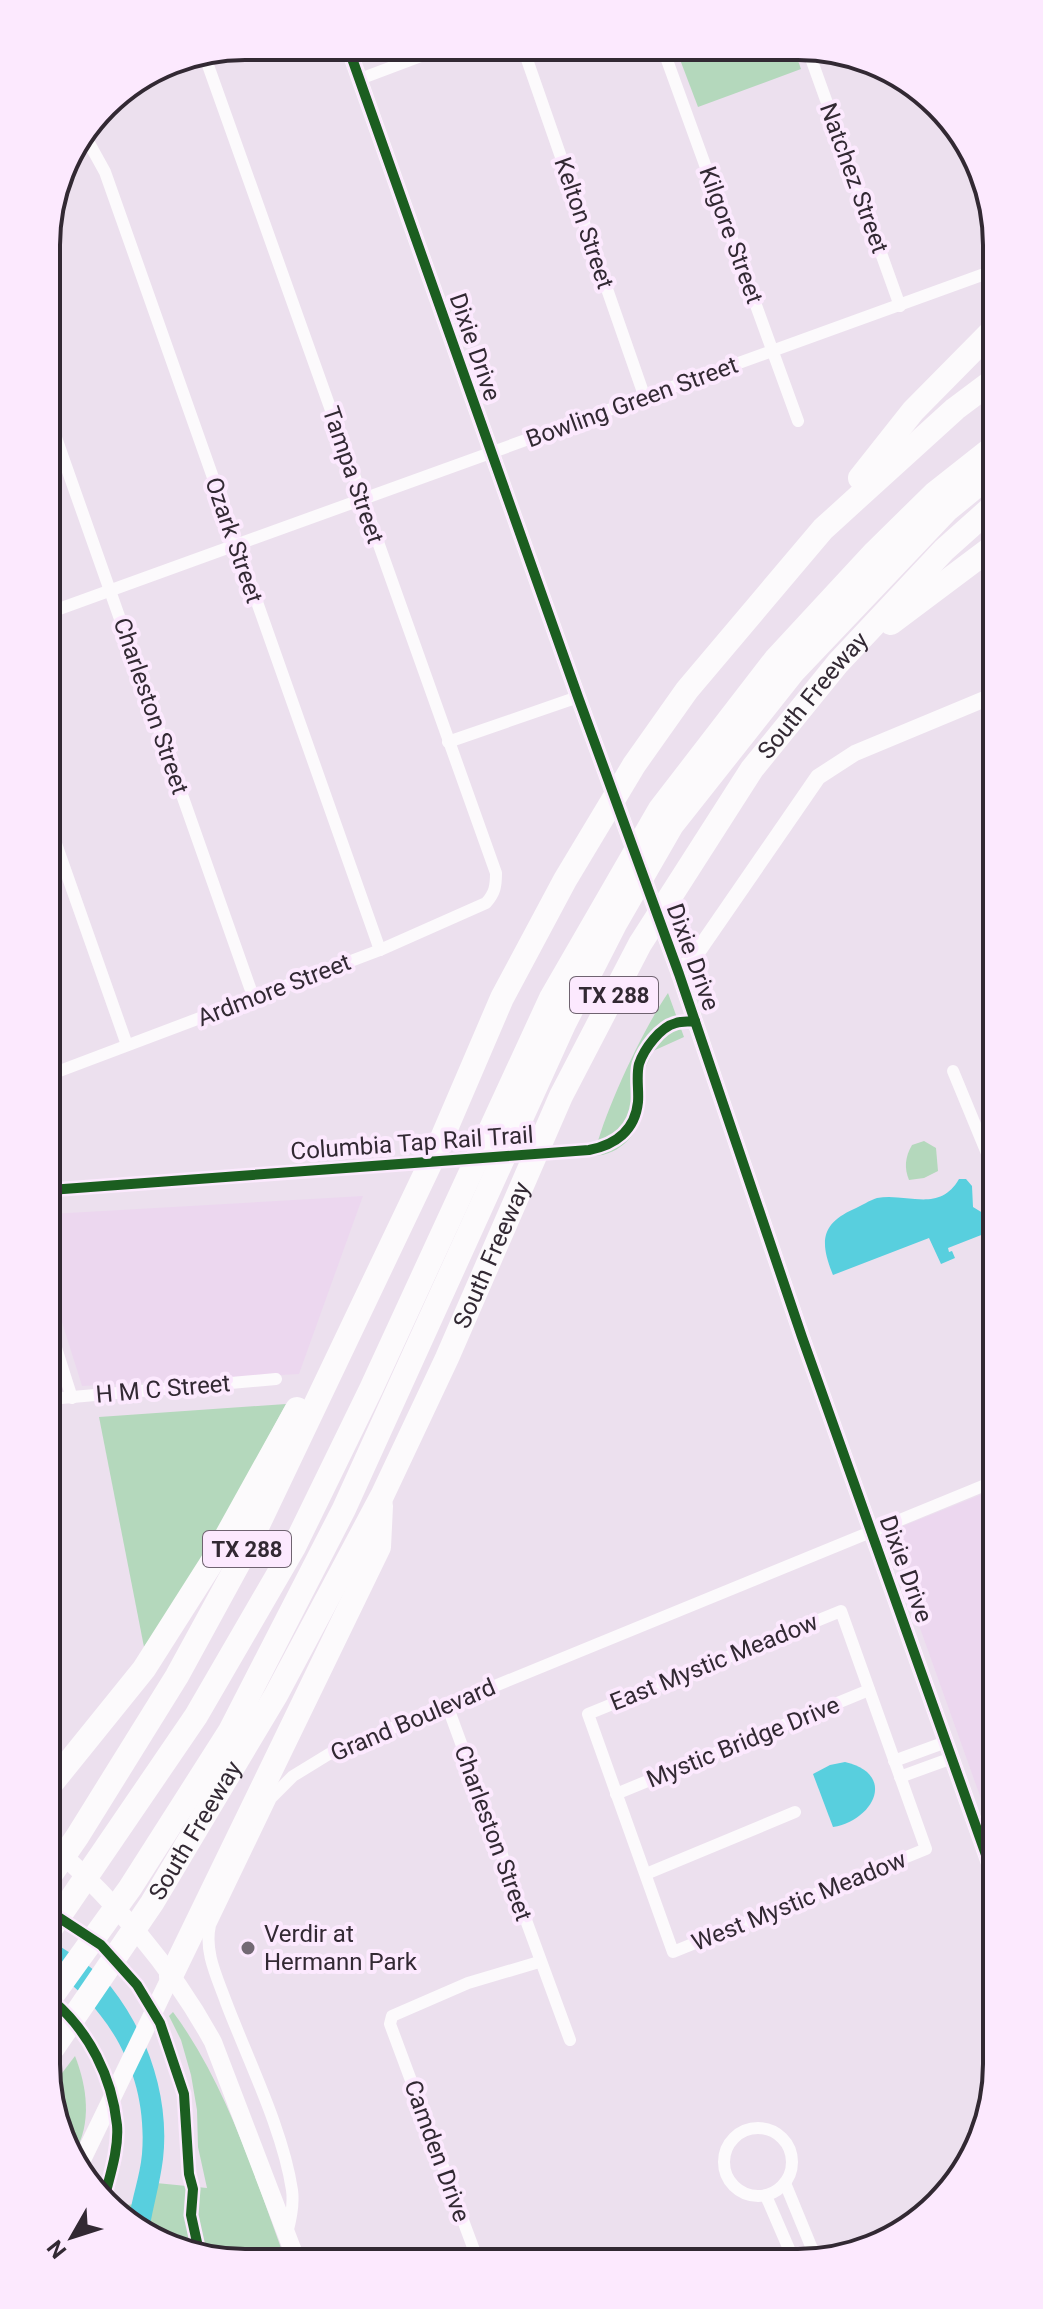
<svg xmlns="http://www.w3.org/2000/svg" width="1043" height="2309" font-family="Roboto,sans-serif">
	<style>
		.built { fill: #ecd7ef }
		.green { fill: #b4d8bc }
		.water { fill: #58cfde }
		.lines { fill: none; stroke-linecap: round; stroke-linejoin: round }
		.minor { stroke: #fcfafc; stroke-width: 12 }
		.tertiary { stroke: #fcfafc; stroke-width: 16 }
		.secondary { stroke: #fcfafc; stroke-width: 18 }
		.motorway { stroke: #fcfafc; stroke-width: 24 }
		.cycleway-casing { stroke: #fce9fe; stroke-width: 15 }
		.cycleway { stroke: #1b5e20; stroke-width: 10 }
		.poi-dot { fill: #736974; stroke: #fce9fe; stroke-width: 3 }
		.labels { text-anchor: middle; dominant-baseline: central; stroke-width: 8; stroke-linejoin: round; paint-order: stroke }
		.shield { fill: #fce9fe; stroke: #6f6370; stroke-width: 2 }
		.shield-label { font-size: 22px; font-weight: bold; fill: #322933 }
		.street-label { font-size: 24px; fill: #322933; stroke: #fce9fe }
		.poi-label { font-size: 24px; fill: #322933; stroke: #fce9fe; text-anchor: start }
		.rim { fill: none; stroke: #322933; stroke-width: 4 }
	</style>
	<rect width="100%" height="100%" fill="#ece0ee"/>
	<g class="built">
		<path d="M363,1196L299,1374L82,1386L50,1284V1214Z"/>
		<path d="M995,1489L996,1841L886,1533Z"/>
	</g>
	<g class="green">
		<path d="M676,49H794L801,69L698,107Z"/>
		<path d="M668,993L684,1037L653,1051C649,1061 640,1076 641,1087C641,1094 644,1099 643,1106C641,1133 620,1155 594,1156C604,1112 642,1031 668,993Z"/>
		<path d="M924,1141L936,1148L938,1171L924,1178L909,1180C904,1168 905,1157 912,1145Z"/>
		<path d="M286,1404L194,1574L144,1647L99,1417Z"/>
		<path d="M173,2012C226,2083 255,2177 285,2259H206L113,2213L109,2206L139,2204L146,2182L207,2188L198,2147L197,2110L191,2075L181,2040L169,2016Z"/>
		<path d="M75,2056C87,2087 92,2122 75,2152L53,2116V2085Z"/>
	</g>
	<g class="water">
		<path d="M959,1179H966L972,1186L973,1207L991,1218L994,1230L948,1248L949,1252L952,1251L955,1258L941,1264L929,1238L833,1275C820,1243 820,1224 854,1209C861,1206 870,1200 877,1198C906,1192 939,1214 959,1179Z"/>
		<path d="M845,1762C897,1774 874,1820 833,1827L813,1774L830,1765Z"/>
		<path d="M52,1942C72,1953 96,1969 111,1987C148,2034 170,2098 163,2159C160,2183 153,2207 149,2231L129,2221C131,2199 140,2177 142,2154C148,2078 113,2013 52,1969Z"/>
	</g>
	<g class="lines">
		<g class="minor">
			<path d="M523,48L645,398"/>
			<path d="M663,49L798,421"/>
			<path d="M808,50L900,306"/>
			<path d="M360,79L445,47"/>
			<path d="M84,134L105,172L380,950"/>
			<path d="M47,412L254,999"/>
			<path d="M48,613L990,272"/>
			<path d="M448,742L578,697"/>
			<path d="M48,821L127,1045"/>
			<path d="M953,1071L993,1168"/>
			<path d="M49,1075L380,950L486,903C495,893 496,886 496,873L204,54"/>
			<path d="M50,1329L72,1398"/>
			<path d="M50,1399L276,1379"/>
			<path d="M841,1611L926,1849L673,1952L588,1714Z"/>
			<path d="M447,1705L570,2040"/>
			<path d="M894,1761L946,1742"/>
			<path d="M900,1777L952,1758"/>
			<path d="M616,1794L869,1690"/>
			<path d="M646,1874L795,1812"/>
			<circle cx="758" cy="2162" r="34"/>
			<path d="M785,2183L815,2256"/>
			<path d="M766,2196L792,2256"/>
			<path d="M287,2233C291,2219 294,2205 292,2190C283,2130 248,2060 226,2002C217,1977 204,1952 210,1925L271,1798L293,1776L329,1754L995,1481"/>
			<path d="M477,2258L390,2024L392,2016L468,1983L539,1962"/>
		</g>
		<g class="tertiary">
			<path d="M348,47L578,697L679,974L802,1337L996,1883"/>
			<path d="M679,974L696,954L818,777L855,753L992,696"/>
		</g>
		<g class="secondary">
			<path d="M52,1845C116,1903 171,1965 213,2042L296,2259"/>
			<path d="M81,2162L171,1976"/>
		</g>
		<g class="motorway">
			<path d="M860,478L913,411L991,332"/>
			<path d="M891,623L991,548"/>
			<path d="M52,1783L144,1669L212,1562L297,1409"/>
			<path d="M52,1873L77,1837L177,1676L248,1546L439,1145L502,998L565,880L634,765L687,690L823,529L955,409L991,382"/>
			<path d="M52,1927L196,1716L294,1547L371,1389L551,998L660,809L775,660L875,552L934,494L991,449"/>
			<path d="M171,1976L379,1547L381,1506"/>
			<path d="M52,1996L130,1888L230,1731L344,1509L564,1024L615,924L672,825L793,672L947,510L991,474"/>
			<path id="s1" d="M53,2048L152,1903L276,1695L382,1496L447,1358L561,1096L640,944L752,769L838,663L944,550L991,508"/>
		</g>
		<g class="cycleway-casing">
			<g id="cycleway">
				<path d="M348,47L578,697L679,974L802,1337L996,1883"/>
				<path d="M50,1190L589,1150C615,1145 635,1131 638,1102C639,1090 636,1076 639,1064C644,1049 660,1027 676,1023C682,1021 689,1022 695,1021"/>
				<path d="M52,1913L101,1945L137,1985L160,2023L184,2094L189,2174L193,2189L191,2215L200,2256"/>
				<path d="M52,2000C89,2031 112,2077 117,2125C119,2149 110,2175 104,2199"/>
			</g>
		</g>
		<use href="#cycleway" class="cycleway"/>
	</g>
	<circle class="poi-dot" cx="248" cy="1948" r="8"/>
	<g class="labels">
		<g class="shield">
			<rect x="570" y="977" width="88" height="36" rx="6"/>
			<rect x="203" y="1531" width="88" height="36" rx="6"/>
		</g>
		<g class="shield-label">
			<text x="614" y="995">TX 288</text>
			<text x="247" y="1549">TX 288</text>
		</g>
		<g class="street-label">
			<text transform="translate(854 178) rotate(70)">Natchez Street</text>
			<text transform="translate(584 223) rotate(71)">Kelton Street</text>
			<text transform="translate(731 235) rotate(70)">Kilgore Street</text>
			<text transform="translate(475 347) rotate(71)">Dixie Drive</text>
			<text transform="translate(632 402) rotate(-20)">Bowling Green Street</text>
			<text transform="translate(353 475) rotate(71)">Tampa Street</text>
			<text transform="translate(234 540) rotate(71)">Ozark Street</text>
			<text stroke="none"><textPath href="#s1" startOffset="1556">South Freeway</textPath></text>
			<text transform="translate(151 706) rotate(71)">Charleston Street</text>
			<text transform="translate(693 957) rotate(70)">Dixie Drive</text>
			<text transform="translate(274 990) rotate(-21)">Ardmore Street</text>
			<text transform="translate(412 1143) rotate(-4)">Columbia Tap Rail Trail</text>
			<text stroke="none"><textPath href="#s1" startOffset="908">South Freeway</textPath></text>
			<text transform="translate(163 1389) rotate(-5)">H M C Street</text>
			<text transform="translate(906 1569) rotate(70)">Dixie Drive</text>
			<text transform="translate(714 1662) rotate(-22)">East Mystic Meadow</text>
			<text transform="translate(413 1720) rotate(-23)">Grand Boulevard</text>
			<text transform="translate(743 1742) rotate(-22)">Mystic Bridge Drive</text>
			<text stroke="none"><textPath href="#s1" startOffset="260">South Freeway</textPath></text>
			<text transform="translate(493 1833) rotate(70)">Charleston Street</text>
			<text transform="translate(799 1901) rotate(-22)">West Mystic Meadow</text>
			<text transform="translate(437 2151) rotate(70)">Camden Drive</text>
		</g>
		<g class="poi-label">
			<text x="264" y="1934">Verdir at<tspan x="264" dy="28">Hermann Park</tspan></text>
		</g>
	</g>
	<path d="M0 0H1043V2309H0ZM245 60H798A185 185 0 0 1 983 245V2064A185 185 0 0 1 798 2249H245A185 185 0 0 1 60 2064V245A185 185 0 0 1 245 60Z" fill="#fce9fe" fill-rule="evenodd"/>
	<path class="rim" d="M245 60H798A185 185 0 0 1 983 245V2064A185 185 0 0 1 798 2249H245A185 185 0 0 1 60 2064V245A185 185 0 0 1 245 60Z"/>
	<g transform="translate(72 2237) rotate(231)" stroke="#fce9fe" stroke-width="6" paint-order="stroke">
	<path d="M0-6L14 30L0 20L-14 30Z" fill="#322933"/>
	<text y="-12" font-size="22" font-weight="bold" text-anchor="middle" fill="#322933">N</text>
	</g>
</svg>
